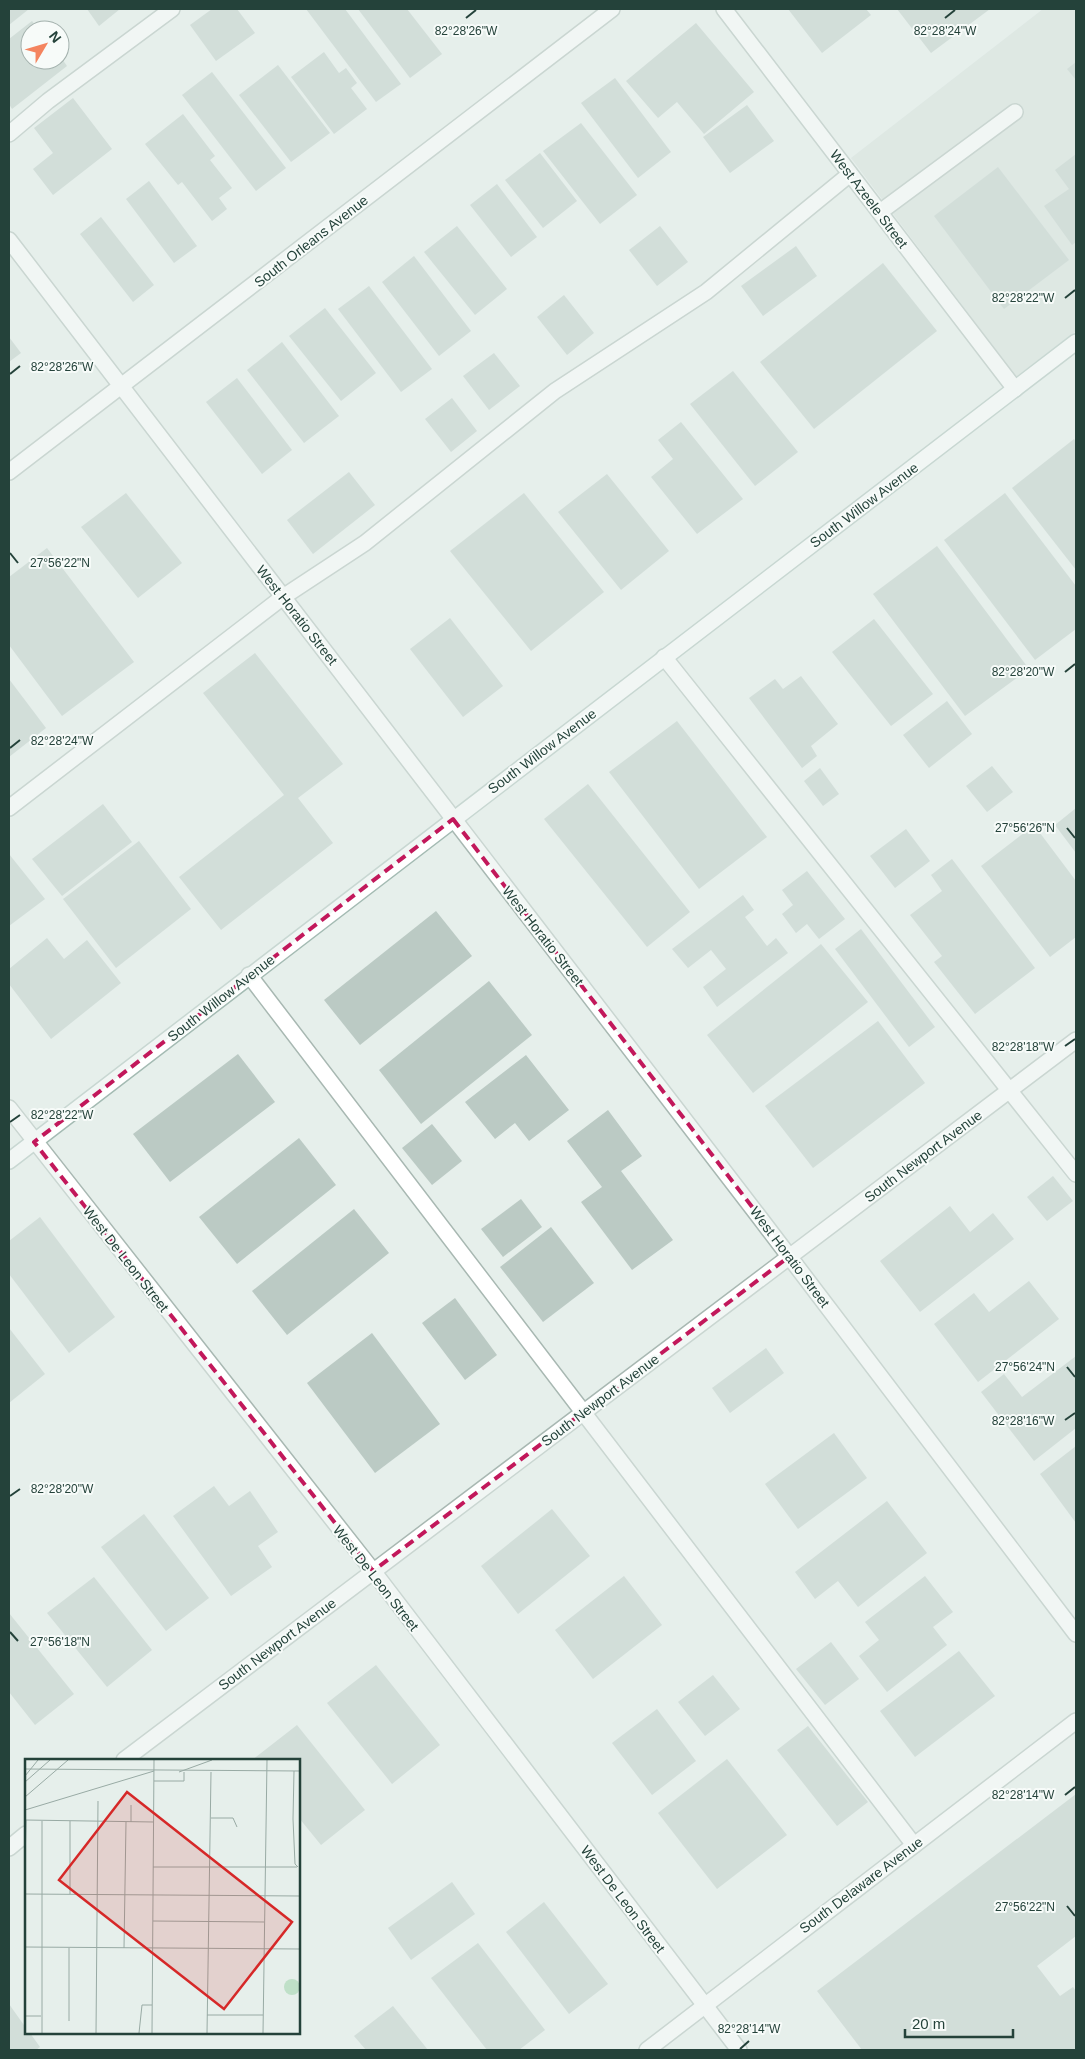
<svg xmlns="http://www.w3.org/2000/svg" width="1085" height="2059" font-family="Arial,sans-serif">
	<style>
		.built { fill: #d4dfda }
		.building { fill: #bbcac4 }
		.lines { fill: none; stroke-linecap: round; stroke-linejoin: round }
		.lane-casing { stroke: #a8b8b2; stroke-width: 18 }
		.street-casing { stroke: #a8b8b2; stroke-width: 18 }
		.secondary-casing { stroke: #a4bbb3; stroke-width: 18 }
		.lane { stroke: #fff; stroke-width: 15 }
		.street { stroke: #fff; stroke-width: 15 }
		.secondary { stroke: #fff; stroke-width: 15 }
		.marked { fill: none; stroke: #c2185b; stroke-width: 4; stroke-dasharray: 10 6; stroke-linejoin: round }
		.ticks { fill: none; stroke: #24423a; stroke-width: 2 }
		.labels { text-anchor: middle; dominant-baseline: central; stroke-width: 4; stroke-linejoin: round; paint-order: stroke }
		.street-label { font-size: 14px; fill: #24423a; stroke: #f7fbf9 }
		.inset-road { fill: none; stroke: #98aaa4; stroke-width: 1 }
		.view { fill: #d62828; fill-opacity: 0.15; stroke: #d62828; stroke-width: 2.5 }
		.inset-edge { fill: none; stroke: #24423a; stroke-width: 2.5 }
		.ticks-label { font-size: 12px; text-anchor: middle; fill: #24423a; stroke: #f7fbf9; stroke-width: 4; stroke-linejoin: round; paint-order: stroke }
	</style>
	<rect width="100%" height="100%" fill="#e6efeb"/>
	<path class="built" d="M1043,9H1076V331L1016,377L851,158Z"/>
	<g class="building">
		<path d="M9,9H29L9,25Z"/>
		<path d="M87,9H120L99,26Z"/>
		<path d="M212,9H237L255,33L216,61L190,25Z"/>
		<path d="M306,9H345L401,84L376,102Z"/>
		<path d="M358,9H407L442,54L410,78Z"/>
		<path d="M788,9H866L871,15L822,53Z"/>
		<path d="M897,9H990L931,53Z"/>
		<path d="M32,21L39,30H30V60H60V56L67,66L12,109L9,104V39Z"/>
		<path d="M696,23L754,92L704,134L677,102L658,118L626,81Z"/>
		<path d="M324,52L339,73L346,68L357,83L351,88L367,109L334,134L291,77Z"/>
		<path d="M1076,62V80L1067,69Z"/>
		<path d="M278,65L330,133L291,162L239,95Z"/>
		<path d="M212,72L286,168L256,191L182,95Z"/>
		<path d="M615,78L671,152L638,178L581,103Z"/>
		<path d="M73,98L112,149L53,195L33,169L53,153L34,128Z"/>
		<path d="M747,105L774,141L730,173L703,137Z"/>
		<path d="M183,114L215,156L210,160L232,188L219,198L227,209L212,221L182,182L178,185L145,144Z"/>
		<path d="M581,123L637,195L600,224L543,151Z"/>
		<path d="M540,153L577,201L543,228L505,180Z"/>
		<path d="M1076,154V242L1072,245L1044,206L1069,189L1055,170Z"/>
		<path d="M998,167L1069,260L1004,309L934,216Z"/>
		<path d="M149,181L197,246L174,263L126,199Z"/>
		<path d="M497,184L537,237L511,257L470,205Z"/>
		<path d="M101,217L154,285L133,302L80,234Z"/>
		<path d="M457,226L507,289L475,315L424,252Z"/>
		<path d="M660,226L688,262L657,286L629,250Z"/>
		<path d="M796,246L817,276L763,316L741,286Z"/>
		<path d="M414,256L471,331L439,356L382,282Z"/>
		<path d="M883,263L937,331L814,429L760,362Z"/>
		<path d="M369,286L432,369L401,392L338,309Z"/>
		<path d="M564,295L594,333L567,355L537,317Z"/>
		<path d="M325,308L376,373L341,401L289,336Z"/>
		<path d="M9,337L21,353L9,362Z"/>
		<path d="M282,342L339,416L304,443L247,370Z"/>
		<path d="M494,353L520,386L489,410L463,376Z"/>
		<path d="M733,371L798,452L755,486L690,404Z"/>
		<path d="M237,378L292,450L262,474L206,402Z"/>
		<path d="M452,398L477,431L451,452L425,419Z"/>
		<path d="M681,422L743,499L697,534L651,477L673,459L658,440Z"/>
		<path d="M1074,439L1076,442V570L1012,488Z"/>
		<path d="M349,472L375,505L313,554L287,520Z"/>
		<path d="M607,474L669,551L621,590L558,512Z"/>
		<path d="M126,493L182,563L138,598L81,527Z"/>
		<path d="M524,493L604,592L531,651L450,551Z"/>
		<path d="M1005,493L1076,586V629L1035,660L944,540Z"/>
		<path d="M937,546L1029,669L965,716L873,594Z"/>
		<path d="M47,548L134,662L62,716L9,645V577Z"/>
		<path d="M450,618L503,686L463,717L410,649Z"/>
		<path d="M874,619L933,694L891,726L832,652Z"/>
		<path d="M255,653L343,764L298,798L333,843L221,930L179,877L284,795L203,693Z"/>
		<path d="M801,676L838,724L811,746L817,756L802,768L749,698L775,679L783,689Z"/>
		<path d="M9,679L46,728L9,757Z"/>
		<path d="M947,701L972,734L929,768L903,735Z"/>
		<path d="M677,721L767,837L699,889L609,772Z"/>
		<path d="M992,766L1013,792L987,812L966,786Z"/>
		<path d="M820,768L839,794L823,806L804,781Z"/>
		<path d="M588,784L690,912L647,947L544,819Z"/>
		<path d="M103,804L132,842L62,896L32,859Z"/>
		<path d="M1076,808V853L1055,825Z"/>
		<path d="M1034,825L1076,881V937L1050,957L981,866Z"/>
		<path d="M906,829L930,861L895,888L870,856Z"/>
		<path d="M139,841L191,909L116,968L63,899Z"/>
		<path d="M9,854L45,899L9,926Z"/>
		<path d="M952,859L1035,968L975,1014L934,962L942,956L910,915L942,891L931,875Z"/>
		<path d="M807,871L845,919L819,939L807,924L796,933L782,914L793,905L782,890Z"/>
		<path d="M743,895L754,910L745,917L767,946L776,938L788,953L717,1007L703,987L726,969L711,950L688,968L672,949Z"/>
		<path d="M436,911L472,956L360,1045L324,1000Z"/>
		<path d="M861,929L935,1027L909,1047L835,949Z"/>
		<path d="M47,938L64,959L87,940L121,983L51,1039L9,984V969Z"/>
		<path d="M821,944L868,1002L753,1093L707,1035Z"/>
		<path d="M489,981L532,1035L421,1124L379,1070Z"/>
		<path d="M878,1021L925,1083L813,1168L765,1106Z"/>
		<path d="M238,1054L275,1102L170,1182L133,1134Z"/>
		<path d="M526,1055L569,1110L529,1141L515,1123L495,1139L465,1102Z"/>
		<path d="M608,1110L642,1156L621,1171L673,1240L632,1270L581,1202L602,1187L567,1141Z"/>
		<path d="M432,1124L462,1161L432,1185L402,1148Z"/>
		<path d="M299,1138L336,1185L237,1264L199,1217Z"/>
		<path d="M1053,1176L1073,1201L1047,1221L1027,1197Z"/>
		<path d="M521,1199L542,1227L503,1257L481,1229Z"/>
		<path d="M950,1206L970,1232L993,1213L1014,1239L920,1312L880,1261Z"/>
		<path d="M354,1209L389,1253L287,1335L252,1291Z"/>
		<path d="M40,1217L115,1317L69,1353L9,1274V1241Z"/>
		<path d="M551,1227L594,1283L543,1322L500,1267Z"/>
		<path d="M1029,1281L1059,1319L978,1382L934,1324L974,1293L989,1312Z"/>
		<path d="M455,1298L497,1355L465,1380L422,1323Z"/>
		<path d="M9,1328L45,1374L9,1403Z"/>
		<path d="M372,1333L440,1424L375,1473L307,1383Z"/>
		<path d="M766,1348L784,1373L730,1413L712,1388Z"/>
		<path d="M1076,1356V1428L1034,1461L981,1392L1004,1374L1022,1397Z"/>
		<path d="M834,1433L867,1478L798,1529L765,1484Z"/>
		<path d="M1076,1446V1523L1040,1474Z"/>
		<path d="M214,1486L229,1506L250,1491L278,1532L258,1546L272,1567L231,1596L173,1516Z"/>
		<path d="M887,1501L927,1553L858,1607L838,1581L815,1599L795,1572Z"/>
		<path d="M552,1509L590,1556L518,1614L481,1566Z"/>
		<path d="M144,1514L209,1598L166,1631L101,1547Z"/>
		<path d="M624,1576L662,1625L593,1679L555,1630Z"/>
		<path d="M925,1576L953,1612L933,1627L947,1645L887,1692L859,1656L879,1640L865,1622Z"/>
		<path d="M94,1577L152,1650L107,1687L47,1613Z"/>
		<path d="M9,1613L74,1694L35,1725L9,1692Z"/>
		<path d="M831,1642L859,1679L825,1705L796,1669Z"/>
		<path d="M959,1651L995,1696L915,1757L880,1711Z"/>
		<path d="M376,1665L440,1745L392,1784L327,1703Z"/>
		<path d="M713,1675L740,1709L705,1736L678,1702Z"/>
		<path d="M657,1709L696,1761L652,1795L612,1743Z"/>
		<path d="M297,1725L365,1810L321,1845L299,1818V1760H252Z"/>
		<path d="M808,1726L868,1802L837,1826L777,1750Z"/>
		<path d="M727,1759L787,1835L717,1889L658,1813Z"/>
		<path d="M1076,1794V1936L1037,1966L1060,1996L1073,1987L1076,1991V2050H862L817,1991Z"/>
		<path d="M452,1882L475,1914L411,1960L388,1928Z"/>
		<path d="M544,1902L608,1984L569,2014L506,1932Z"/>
		<path d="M478,1943L545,2030L519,2050H487L431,1978Z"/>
		<path d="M9,2004L26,2028V2033H30L40,2047L36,2050H9Z"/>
		<path d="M393,2006L428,2050H366L354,2036Z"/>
	</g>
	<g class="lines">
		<g class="lane-casing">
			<g id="lane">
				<path d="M9,134L48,101L172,9"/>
				<path d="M880,212L1015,112"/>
				<path d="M664,657L1076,1174"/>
				<path d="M9,808L283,597L365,543L555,391L706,292L850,174"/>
				<path d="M249,975L914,1845"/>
			</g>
		</g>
		<g class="street-casing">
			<g id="street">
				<path d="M724,9L1015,389"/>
				<path d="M9,240L760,1218L1076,1634"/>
				<path d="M9,472L612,9"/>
				<path d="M9,1108L373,1571L739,2050"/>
				<path d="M124,1760L1076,1040"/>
				<path d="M9,1848L26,1834"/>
				<path d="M647,2050L1076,1721"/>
			</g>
		</g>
		<g class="secondary-casing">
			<path id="secondary" d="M9,1161L1076,342"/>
		</g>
		<use href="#lane" class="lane"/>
		<use href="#street" class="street"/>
		<use href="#secondary" class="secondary"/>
	</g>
	<path d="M0 0H1085V2059H0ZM453,819L790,1256L373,1571L34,1142Z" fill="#e6efeb" fill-opacity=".55" fill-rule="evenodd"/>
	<path class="marked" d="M453,819L790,1256L373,1571L34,1142Z"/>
	<path class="ticks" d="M466,18L476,10M945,18L955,10M1065,298L1075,290M10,374L20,366M10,553L18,563M1065,672L1075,664M10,748L20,740M1067,828L1075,838M1065,1046L1075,1039M10,1122L20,1115M1067,1367L1075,1377M1065,1420L1075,1413M10,1496L20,1489M10,1632L18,1641M1065,1795L1075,1787M1067,1906L1075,1916M740,2049L749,2041"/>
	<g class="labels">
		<g class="street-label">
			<text transform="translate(869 199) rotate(53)">West Azeele Street</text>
			<text transform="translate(311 241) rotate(-38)">South Orleans Avenue</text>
			<text transform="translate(864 505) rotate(-37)">South Willow Avenue</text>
			<text transform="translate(297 615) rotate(52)">West Horatio Street</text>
			<text transform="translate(542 751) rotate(-37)">South Willow Avenue</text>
			<text transform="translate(543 936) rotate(52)">West Horatio Street</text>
			<text transform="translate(221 998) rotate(-38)">South Willow Avenue</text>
			<text transform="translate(923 1156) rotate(-37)">South Newport Avenue</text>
			<text transform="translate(790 1257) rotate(53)">West Horatio Street</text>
			<text transform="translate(126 1259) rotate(52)">West De Leon Street</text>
			<text transform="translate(600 1400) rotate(-37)">South Newport Avenue</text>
			<text transform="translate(376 1578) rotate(52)">West De Leon Street</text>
			<text transform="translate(277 1644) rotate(-37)">South Newport Avenue</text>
			<text transform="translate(861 1885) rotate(-37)">South Delaware Avenue</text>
			<text transform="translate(623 1899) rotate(53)">West De Leon Street</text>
		</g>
	</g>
	<g transform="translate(25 1759)">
		<rect width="275" height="275" fill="#e6efeb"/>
		<path d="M259 228a8 8 0 1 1 16 0a8 8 0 1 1-16 0Z" fill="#bfe0c8"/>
		<path class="inset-road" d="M0,10L275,12M269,12L268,60L270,105L273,108M154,13L187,1M0,17L13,1M129,22H159V13M0,23L25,1M0,38L43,1M0,51L129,12M186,59H208L212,68M0,61L129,63M45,62V135M106,63V46M0,107L1,61M128,108H272M0,135L275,137M128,162L239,163M0,188L275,190M99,189L101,63M182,256H238M0,257H16M44,262V189M17,274V62M71,274L73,42M114,274L117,246H127M127,274L129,1M182,274L186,13M238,274L242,1"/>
		<path class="view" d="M102,33L267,163L199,250L34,121Z"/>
		<rect width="275" height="275" class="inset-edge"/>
	</g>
	<g class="ticks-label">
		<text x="466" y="35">82°28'26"W</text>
		<text x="945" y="35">82°28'24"W</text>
		<text x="1023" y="302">82°28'22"W</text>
		<text x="62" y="371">82°28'26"W</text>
		<text x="60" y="567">27°56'22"N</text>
		<text x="1023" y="676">82°28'20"W</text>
		<text x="62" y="745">82°28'24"W</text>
		<text x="1025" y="832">27°56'26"N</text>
		<text x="1023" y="1051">82°28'18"W</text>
		<text x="62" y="1119">82°28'22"W</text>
		<text x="1025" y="1371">27°56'24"N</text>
		<text x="1023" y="1425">82°28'16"W</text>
		<text x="62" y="1493">82°28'20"W</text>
		<text x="60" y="1646">27°56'18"N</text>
		<text x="1023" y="1799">82°28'14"W</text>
		<text x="1025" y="1911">27°56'22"N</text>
		<text x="749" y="2033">82°28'14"W</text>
	</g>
	<rect width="1085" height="2059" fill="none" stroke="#24423a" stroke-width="20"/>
	<g transform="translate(45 45) rotate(52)"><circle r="24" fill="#f7fbf9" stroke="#a3b1ad"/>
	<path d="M0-4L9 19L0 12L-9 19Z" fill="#f4845f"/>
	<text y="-8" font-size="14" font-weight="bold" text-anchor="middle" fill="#24423a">N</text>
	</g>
	<path d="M905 2029v8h108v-8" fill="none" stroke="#24423a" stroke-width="2.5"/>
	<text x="912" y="2029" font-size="15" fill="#24423a" stroke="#f7fbf9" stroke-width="4" paint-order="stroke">20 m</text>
</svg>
